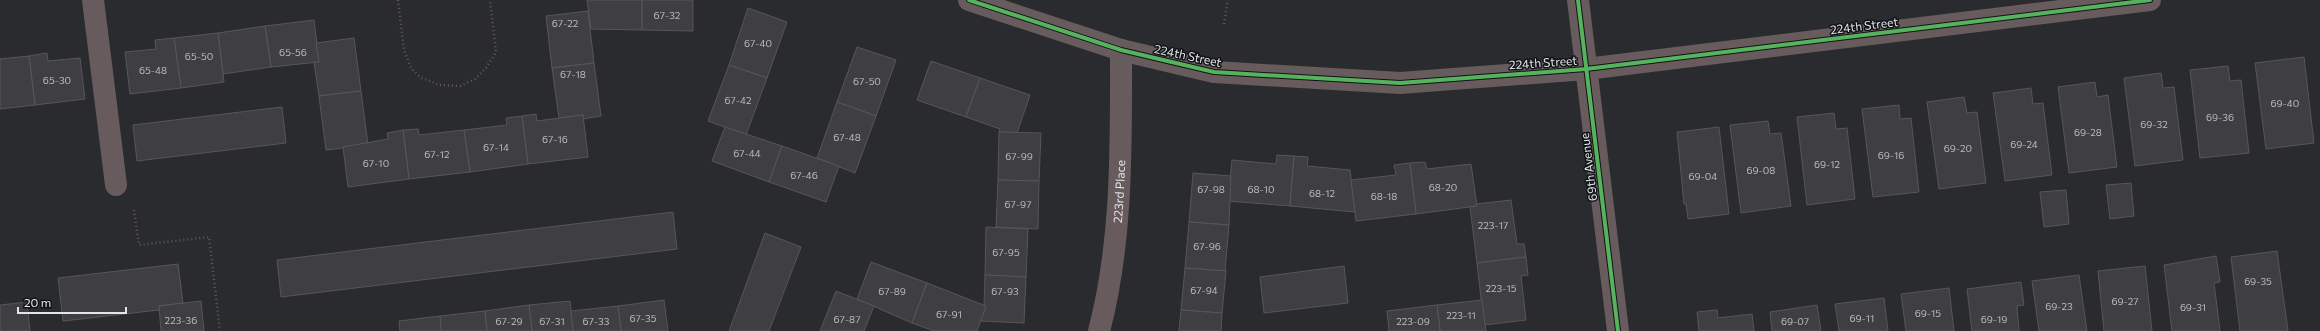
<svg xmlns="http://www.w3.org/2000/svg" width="2320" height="331" font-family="Commissioner,sans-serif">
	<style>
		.building { fill: #3f3f41; stroke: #575658 }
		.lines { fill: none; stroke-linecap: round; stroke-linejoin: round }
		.path { stroke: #60585a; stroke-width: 2.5; stroke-dasharray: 1 3; stroke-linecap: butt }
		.minor { stroke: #685b5d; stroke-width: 22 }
		.cycleway-casing { stroke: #111316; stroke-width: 6 }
		.cycleway { stroke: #56b35d; stroke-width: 4 }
		.labels { text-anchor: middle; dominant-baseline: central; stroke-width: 3; stroke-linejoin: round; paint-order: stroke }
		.number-label { font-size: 10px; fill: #b9bcc0 }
		.street-label { font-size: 12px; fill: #e2e6ea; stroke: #111316 }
	</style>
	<rect width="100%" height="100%" fill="#292b2e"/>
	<g class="building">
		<path d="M587,0H642V30L591,29Z"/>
		<path d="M642,0H693V31L642,30Z"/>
		<path d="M748,8L787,22L767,78L729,65Z"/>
		<path d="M588,11L594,63L552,68L546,16Z"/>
		<path d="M314,20L319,62L271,67L265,26Z"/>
		<path d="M265,26L271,67L223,74L218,33Z"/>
		<path d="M218,33L224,82L181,88L174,38Z"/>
		<path d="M174,38L181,88L130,94L125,52L156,49L155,40Z"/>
		<path d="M354,38L361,91L319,96L314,62H319L316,43Z"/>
		<path d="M857,47L896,60L876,116L837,102Z"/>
		<path d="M47,53L48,61L80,58L85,99L35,105L29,56Z"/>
		<path d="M29,56L35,105L0,109V59Z"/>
		<path d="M2304,57L2314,143L2266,149L2255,63Z"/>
		<path d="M931,61L980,78L966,117L917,100Z"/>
		<path d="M594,63L601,116L583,119V115L559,118L552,68Z"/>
		<path d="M729,65L767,78L746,135L708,121Z"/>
		<path d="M2228,66L2230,81L2241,80L2249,153L2200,158L2190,70Z"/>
		<path d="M2161,73L2163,88L2174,87L2183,160L2135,166L2124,78Z"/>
		<path d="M980,78L1030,95L1017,133L999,132L1000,129L966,117Z"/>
		<path d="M2095,82L2097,97L2108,95L2117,167L2069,173L2058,87Z"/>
		<path d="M2031,88L2033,104L2043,103L2052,175L2005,181L1993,93Z"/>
		<path d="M361,91L368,145L326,150L319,96Z"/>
		<path d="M1964,97L1967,113L1977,112L1986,183L1939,189L1927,102Z"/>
		<path d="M837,102L876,116L855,173L817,158Z"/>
		<path d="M1899,105L1900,119L1911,118L1919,192L1873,197L1862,109Z"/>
		<path d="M282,107L286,143L137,161L133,125Z"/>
		<path d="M1834,113L1836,129L1847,128L1855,199L1807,205L1797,117Z"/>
		<path d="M536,114L537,121L583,115L588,157L528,164L522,116Z"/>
		<path d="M522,116L528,164L470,172L464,130L507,125L506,118Z"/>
		<path d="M1768,121L1770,134L1781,133L1791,206L1741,213L1730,125Z"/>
		<path d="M725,127L782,146L769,182L712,161Z"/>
		<path d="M1719,127L1729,214L1688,219L1686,204H1684L1677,132Z"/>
		<path d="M418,129L419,135L464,130L470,172L409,179L403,130Z"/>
		<path d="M403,130L409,179L348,187L343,147L388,139L387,133Z"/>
		<path d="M999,132L1041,133L1039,181L998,180Z"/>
		<path d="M782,146L839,166L826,202L769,182Z"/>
		<path d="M1277,155L1294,156L1290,206L1228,201L1232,160L1276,164Z"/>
		<path d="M1294,156L1308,157L1307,166L1350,170L1355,212L1290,206Z"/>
		<path d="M1425,162L1427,169L1471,164L1477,206L1416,214L1410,163Z"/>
		<path d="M1410,163L1416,214L1356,221L1351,180L1396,175L1394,165Z"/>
		<path d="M1193,173L1231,176L1229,225L1189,222Z"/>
		<path d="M998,180L1039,181L1038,229L996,227Z"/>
		<path d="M2131,183L2134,216L2110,219L2106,185Z"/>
		<path d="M2066,190L2069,224L2044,227L2040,192Z"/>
		<path d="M1511,200L1517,244H1524L1526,257L1477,263L1470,207L1477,206L1476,204Z"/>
		<path d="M673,212L677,249L281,297L277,260Z"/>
		<path d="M1189,222L1229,225L1225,271L1185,268Z"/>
		<path d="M986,227L1028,229L1026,277L985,275Z"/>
		<path d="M765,233L801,247L769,331H729Z"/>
		<path d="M2277,251L2288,331H2240L2231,257Z"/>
		<path d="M2216,256L2220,282L2214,283L2220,331H2172L2164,265Z"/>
		<path d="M1526,257L1528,275L1521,276L1526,320L1484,325L1477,263Z"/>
		<path d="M871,262L927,283L912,323L857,299Z"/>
		<path d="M178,264L183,303L159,306V310L63,321L58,278Z"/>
		<path d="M1344,266L1348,303L1264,313L1260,277Z"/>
		<path d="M2145,266L2152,331H2104L2098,271Z"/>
		<path d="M1185,268L1226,271L1222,313L1181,310Z"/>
		<path d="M985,275L1026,277L1024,323L980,321L986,306L984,305Z"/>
		<path d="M2079,275L2087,331H2039L2032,281Z"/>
		<path d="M2021,282L2024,305L2017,306L2019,331H1972L1967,289Z"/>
		<path d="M927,283L986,306L977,331H934L912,323Z"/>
		<path d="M1949,288L1954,331H1906L1901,294Z"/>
		<path d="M836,291L874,306L864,331H820Z"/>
		<path d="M1884,298L1888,331H1839L1835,304Z"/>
		<path d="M664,300L668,331H621L618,306Z"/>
		<path d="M1482,300L1486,331H1440L1437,305Z"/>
		<path d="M201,301L204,331H161L159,306Z"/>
		<path d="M570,301L573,331H532L529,305Z"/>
		<path d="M27,302L30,331H0V305Z"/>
		<path d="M529,305L532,331H487L485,311Z"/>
		<path d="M1437,305L1440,331H1389L1387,311Z"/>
		<path d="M1817,305L1821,331H1772L1770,312Z"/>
		<path d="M618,306L621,331H573L571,311Z"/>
		<path d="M1181,310L1222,313L1221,331H1179Z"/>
		<path d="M1717,310L1718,318L1752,314L1754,331H1699L1697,312Z"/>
		<path d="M485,311L487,331H441L440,316Z"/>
		<path d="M440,316L441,331H400L399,321Z"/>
	</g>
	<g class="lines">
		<g class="path">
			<path d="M398,0L404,50L411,68L420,77L439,85L460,86L475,79L486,68L496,52L490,0"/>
			<path d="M1224,24L1228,0"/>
			<path d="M134,210L139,245L209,237L220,331"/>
		</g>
		<g class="minor">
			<path d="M93,0L116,185"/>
			<path d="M969,0L1121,50L1214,72L1400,83L1586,69L2150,0"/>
			<path d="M1578,0L1618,331"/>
			<path id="s1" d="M1099,331C1123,240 1121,144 1121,50"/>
		</g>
		<g class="cycleway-casing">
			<g id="cycleway">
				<path d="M969,0L1121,50L1214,72L1400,83L1586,69L2150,0"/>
				<path d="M1578,0L1618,331"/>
			</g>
		</g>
		<use href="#cycleway" class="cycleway"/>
	</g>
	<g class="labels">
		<g class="number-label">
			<text x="667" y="15">67-32</text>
			<text x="565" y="23">67-22</text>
			<text x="758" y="43">67-40</text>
			<text x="293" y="52">65-56</text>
			<text x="199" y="56">65-50</text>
			<text x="153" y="70">65-48</text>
			<text x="573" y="74">67-18</text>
			<text x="57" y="80">65-30</text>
			<text x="867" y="81">67-50</text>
			<text x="738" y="100">67-42</text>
			<text x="2285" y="103">69-40</text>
			<text x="2220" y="117">69-36</text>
			<text x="2154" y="124">69-32</text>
			<text x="2088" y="132">69-28</text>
			<text x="847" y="137">67-48</text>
			<text x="555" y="139">67-16</text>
			<text x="2024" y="144">69-24</text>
			<text x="496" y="147">67-14</text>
			<text x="1958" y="148">69-20</text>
			<text x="747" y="153">67-44</text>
			<text x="437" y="154">67-12</text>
			<text x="1891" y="155">69-16</text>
			<text x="1019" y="156">67-99</text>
			<text x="376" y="163">67-10</text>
			<text x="1827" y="164">69-12</text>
			<text x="1761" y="170">69-08</text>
			<text x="804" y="175">67-46</text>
			<text x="1703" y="176">69-04</text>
			<text x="1443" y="187">68-20</text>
			<text x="1211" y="189">67-98</text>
			<text x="1261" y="189">68-10</text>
			<text x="1322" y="193">68-12</text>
			<text x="1384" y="196">68-18</text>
			<text x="1018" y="204">67-97</text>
			<text x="1493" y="225">223-17</text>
			<text x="1207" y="246">67-96</text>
			<text x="1006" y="252">67-95</text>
			<text x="2258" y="281">69-35</text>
			<text x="1501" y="288">223-15</text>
			<text x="1204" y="290">67-94</text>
			<text x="892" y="291">67-89</text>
			<text x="1005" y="291">67-93</text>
			<text x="2125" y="301">69-27</text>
			<text x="2059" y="306">69-23</text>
			<text x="2193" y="307">69-31</text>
			<text x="1928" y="313">69-15</text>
			<text x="949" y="314">67-91</text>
			<text x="1461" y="315">223-11</text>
			<text x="643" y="318">67-35</text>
			<text x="1862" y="318">69-11</text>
			<text x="847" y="319">67-87</text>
			<text x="1994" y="319">69-19</text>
			<text x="181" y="320">223-36</text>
			<text x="509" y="321">67-29</text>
			<text x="552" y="321">67-31</text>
			<text x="596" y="321">67-33</text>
			<text x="1413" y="321">223-09</text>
			<text x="1795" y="321">69-07</text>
		</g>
		<g class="street-label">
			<text transform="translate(1864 25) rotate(-7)">224th Street</text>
			<text transform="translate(1188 55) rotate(12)">224th Street</text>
			<text transform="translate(1543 62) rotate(-4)">224th Street</text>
			<text transform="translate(1588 167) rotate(-97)">69th Avenue</text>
			<text stroke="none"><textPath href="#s1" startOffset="141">223rd Place</textPath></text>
		</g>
	</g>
	<path d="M18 307v6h108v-6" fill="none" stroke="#e2e6ea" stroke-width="2"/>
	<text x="24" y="307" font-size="12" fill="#e2e6ea" stroke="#111316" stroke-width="3" paint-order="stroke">20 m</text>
</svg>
